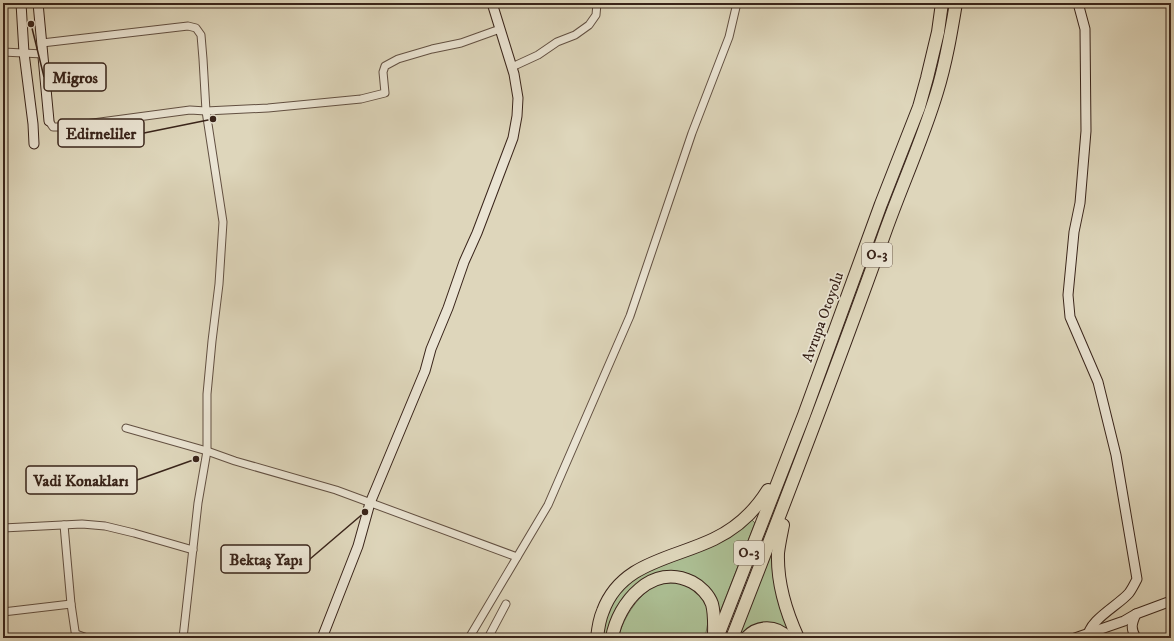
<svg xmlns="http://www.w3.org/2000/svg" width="1174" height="641" font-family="'IM FELL DW Pica',serif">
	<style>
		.green { fill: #acbf94; stroke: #727257 }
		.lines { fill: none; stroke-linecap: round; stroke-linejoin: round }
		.street-casing { stroke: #625042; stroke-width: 9 }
		.secondary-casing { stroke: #39241a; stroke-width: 11 }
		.highway-casing { stroke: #39241a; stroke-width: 14 }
		.street { stroke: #eae4d3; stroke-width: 7 }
		.secondary { stroke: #eae4d3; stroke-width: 9 }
		.highway { stroke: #ded6bb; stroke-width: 12 }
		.labels { text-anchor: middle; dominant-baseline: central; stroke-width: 3.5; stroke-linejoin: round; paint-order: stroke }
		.shield { fill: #eae4d3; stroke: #6e5e52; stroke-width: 1 }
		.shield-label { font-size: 14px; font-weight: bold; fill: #39241a }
		.street-label { font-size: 15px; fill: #39241a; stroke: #eae4d3 }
		.leader { fill: none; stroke: #39241a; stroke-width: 1.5 }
		.callout-dot { fill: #39241a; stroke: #eae4d3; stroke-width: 1.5 }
		.callout { fill: #eae4d3; stroke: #39241a; stroke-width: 1.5 }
		.callout-label { font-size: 16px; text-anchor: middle; font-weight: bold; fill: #39241a }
	</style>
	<rect width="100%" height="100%" fill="#ded6bb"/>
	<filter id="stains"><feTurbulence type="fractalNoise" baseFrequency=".005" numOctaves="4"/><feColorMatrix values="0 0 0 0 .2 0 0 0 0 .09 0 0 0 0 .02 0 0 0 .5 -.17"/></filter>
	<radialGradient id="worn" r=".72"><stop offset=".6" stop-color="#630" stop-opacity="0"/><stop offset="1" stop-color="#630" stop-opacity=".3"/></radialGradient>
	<g class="green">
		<path d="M751,519L755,523L718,617L697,579L689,574L681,572L668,571L654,576L608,638H600L603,621L624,584Z"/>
		<path d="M773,548L793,635L783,629L738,638Z"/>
		<path d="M660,583H682L697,591L708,606V622L705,638H618C624,616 639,593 660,583Z"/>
	</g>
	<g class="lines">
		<g class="street-casing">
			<g id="street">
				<path d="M42,43L188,26L196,28L201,35L203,59L206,111L223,222L219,284L212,341L207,394V451L198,503L183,638"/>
				<path d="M3,52L43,54"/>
				<path d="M512,67L538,55L557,42L575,35L589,25L596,15L597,3"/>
				<path d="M49,121L53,127H63L190,110L206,111L268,108L361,99L385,93L383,72L385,66L398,59L432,49L461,43L500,29"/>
				<path d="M126,428L207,451L235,461L336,490L517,557"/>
				<path d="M64,525L71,604L76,638"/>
				<path d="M3,528L82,524L105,526L134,533L193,550"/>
				<path d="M3,612L71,604"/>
				<path d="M76,634L87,638"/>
				<path d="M469,638L548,505L630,316L692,133L729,37L737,3"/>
				<path d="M488,638L506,604"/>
			</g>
		</g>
		<g class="secondary-casing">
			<g id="secondary">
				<path d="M21,3L24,53L33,124L34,144"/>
				<path d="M38,3L49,121"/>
				<path d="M1078,3L1085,29L1086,131L1080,203L1074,232L1068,295L1070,317L1098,382L1116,455L1137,579C1135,583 1132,589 1129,593C1119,605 1087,621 1088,638"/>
				<path d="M322,638L358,546L370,503L425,371L431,349L448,308L464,262L477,233L513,138L517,116L518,98L514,74L492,3"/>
				<path d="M1075,638L1124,621L1136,614L1171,601"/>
				<path d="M1136,638C1130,628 1132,623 1136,614"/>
			</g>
		</g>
		<g class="highway-casing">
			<g id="highway">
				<path d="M783,525C781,535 779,544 778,553C777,582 786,612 798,638"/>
				<path d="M597,638C598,629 599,620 603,611C621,562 673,559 714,539C737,528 755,511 768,490"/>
				<path d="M612,638C618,602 653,562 692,582C700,586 709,595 712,604C715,615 714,627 714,638"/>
				<path d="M717,638L804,415L881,204L919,107L927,78L938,32L942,3"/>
				<path d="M732,638C784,505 835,372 883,238C900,189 922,142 937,92C946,63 951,33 956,3"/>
				<path d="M746,638C758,625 776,625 788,638"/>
			</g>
		</g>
		<use href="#street" class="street"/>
		<use href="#secondary" class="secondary"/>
		<use href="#highway" class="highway"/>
	</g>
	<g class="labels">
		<g class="shield">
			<rect x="862" y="243" width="30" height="24" rx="3"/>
			<rect x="734" y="541" width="30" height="24" rx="3"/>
		</g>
		<g class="shield-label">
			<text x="877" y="255">O-3</text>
			<text x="749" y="553">O-3</text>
		</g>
		<g class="street-label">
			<text transform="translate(823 317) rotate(-70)">Avrupa Otoyolu</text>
		</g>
	</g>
	<path class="leader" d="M31 24L44 77M213 119L144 133M196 459L137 480M365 512L310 559"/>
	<g class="callout-dot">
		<circle cx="31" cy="24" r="4"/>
		<circle cx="213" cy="119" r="4"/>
		<circle cx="196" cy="459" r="4"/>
		<circle cx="365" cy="512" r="4"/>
	</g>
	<g class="callout">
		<rect x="44" y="63" width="62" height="28" rx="4"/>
		<rect x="58" y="119" width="86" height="28" rx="4"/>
		<rect x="26" y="466" width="111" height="28" rx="4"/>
		<rect x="221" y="545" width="89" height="28" rx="4"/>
	</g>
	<g class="callout-label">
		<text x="75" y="83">Migros</text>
		<text x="101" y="139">Edirneliler</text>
		<text x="81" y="486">Vadi Konakları</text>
		<text x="266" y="565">Bektaş Yapı</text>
	</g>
	<rect width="1174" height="641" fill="none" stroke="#ded6bb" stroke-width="16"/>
	<rect x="4" y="4" width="1166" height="633" fill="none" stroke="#39241a" stroke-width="2"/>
	<rect x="8" y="8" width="1158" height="625" fill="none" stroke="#39241a"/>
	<rect width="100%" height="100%" filter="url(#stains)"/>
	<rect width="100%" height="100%" fill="url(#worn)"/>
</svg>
